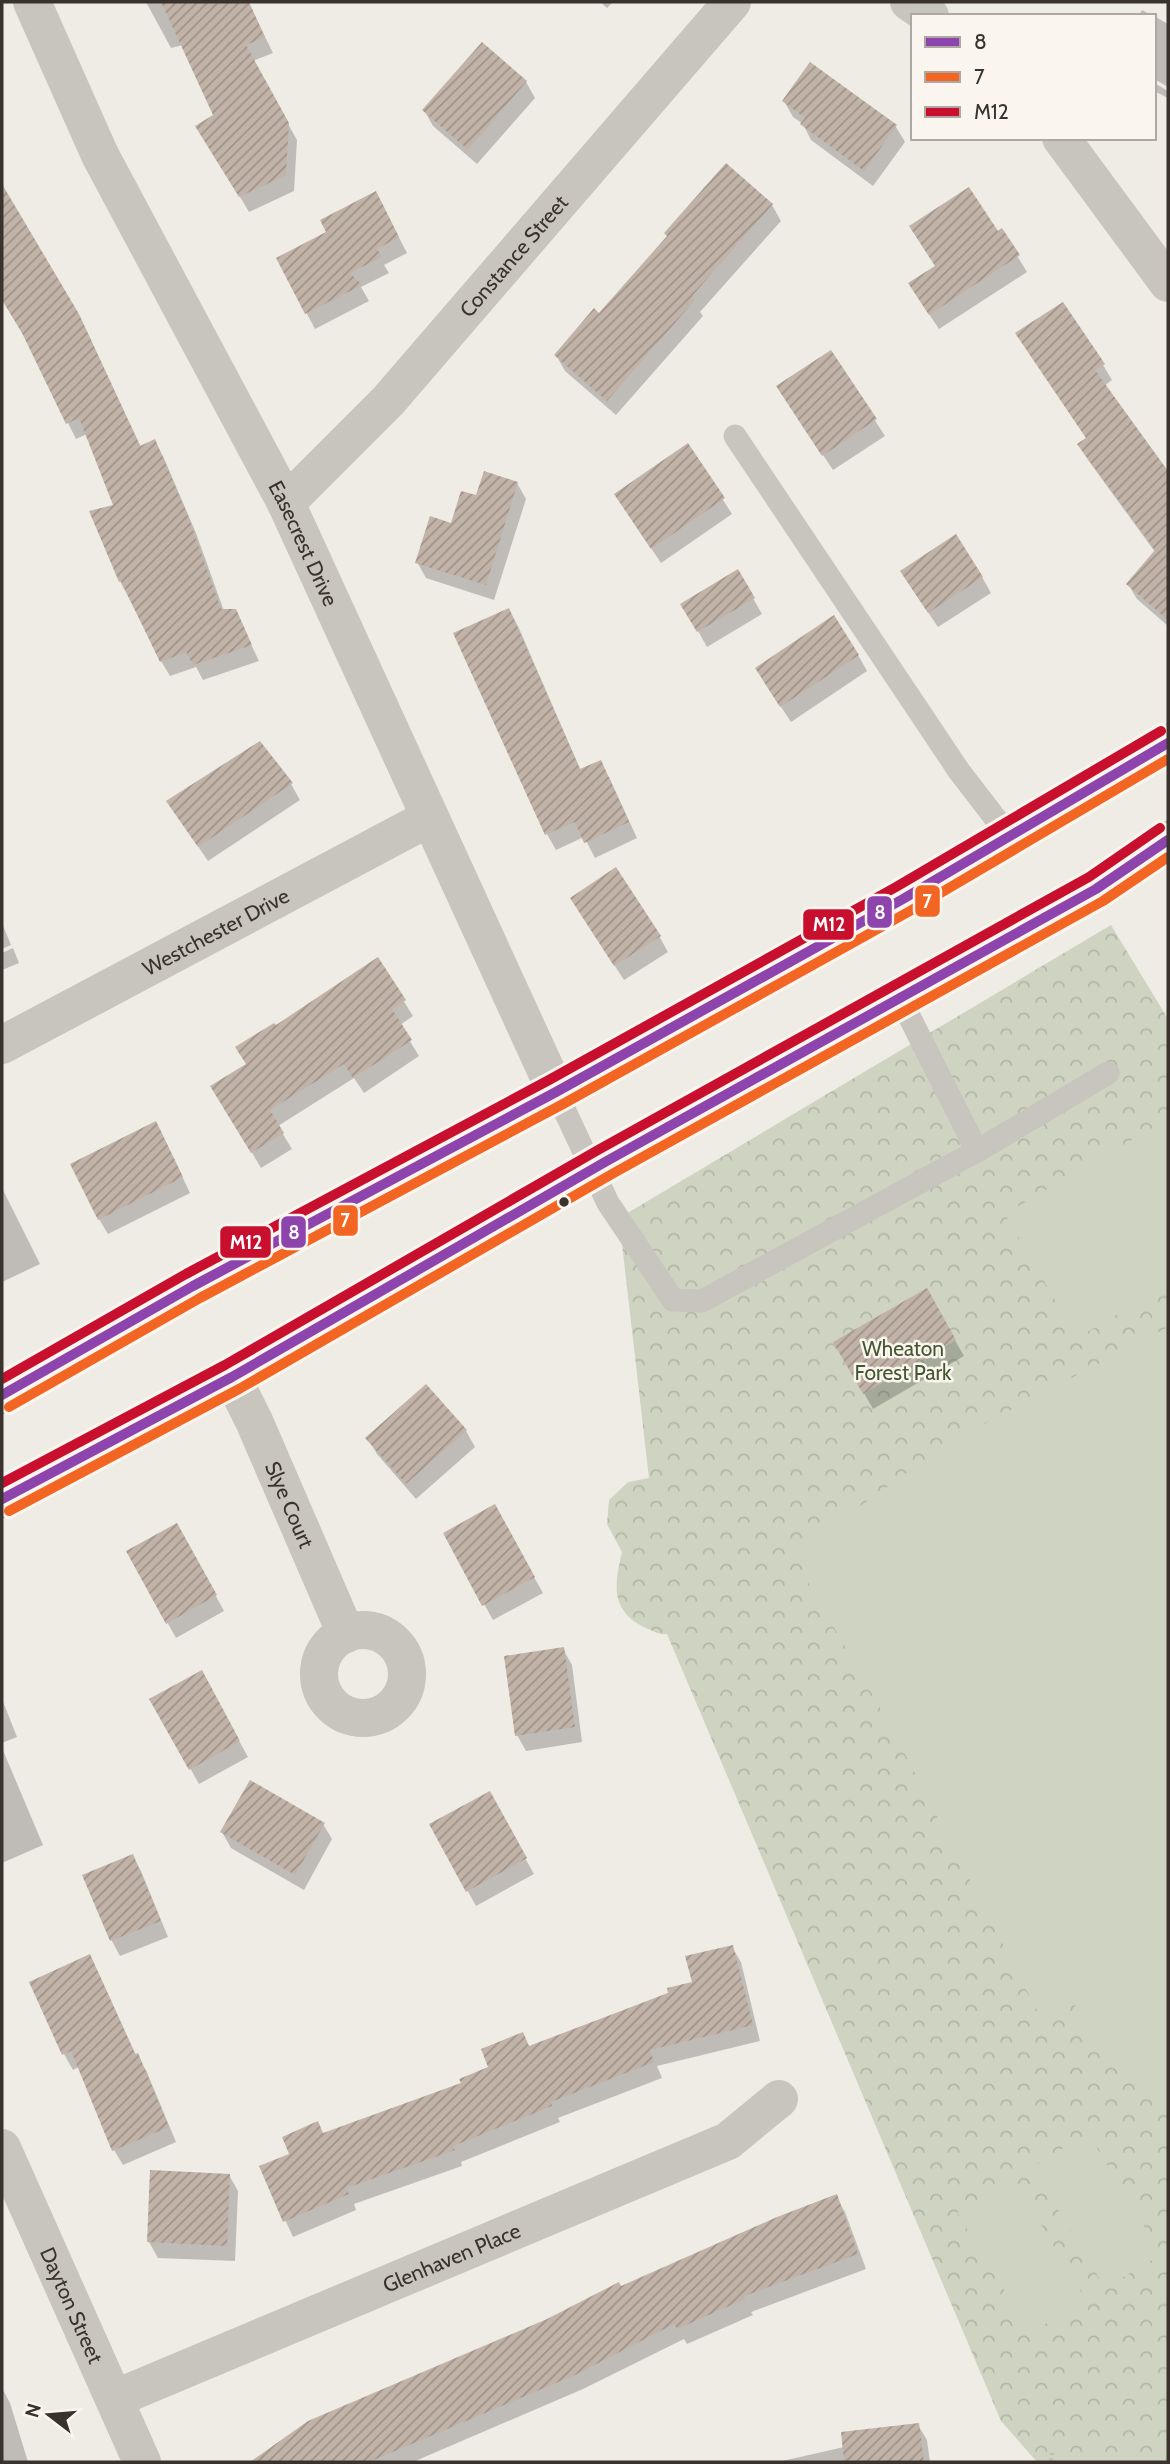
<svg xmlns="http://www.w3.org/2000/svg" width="1170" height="2464" font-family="Cabin,sans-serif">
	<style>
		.park { fill: url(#park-crowns) }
		.pitch { fill: #ced4c1 }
		.shadow { fill: #0003 }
		.building { fill: url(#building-hatch) }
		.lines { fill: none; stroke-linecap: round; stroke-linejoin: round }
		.path { stroke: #c1bdb7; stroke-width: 4.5; stroke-dasharray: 3.5 3.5; stroke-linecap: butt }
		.service { stroke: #c8c4be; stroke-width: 23 }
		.minor { stroke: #c8c4be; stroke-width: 38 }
		.tertiary { stroke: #c8c4be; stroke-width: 38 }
		.primary { stroke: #ada9a3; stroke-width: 38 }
		.bus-1-casing { stroke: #faf6ef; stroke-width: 16 }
		.bus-2-casing { stroke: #faf6ef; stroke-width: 16 }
		.bus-3-casing { stroke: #faf6ef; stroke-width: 16 }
		.bus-1 { stroke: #8e44ad; stroke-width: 10 }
		.bus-2 { stroke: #f26522; stroke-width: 10 }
		.bus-3 { stroke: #c8102e; stroke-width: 10 }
		.bus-dot { fill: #3a322c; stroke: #faf6ef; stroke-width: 2.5 }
		.labels { text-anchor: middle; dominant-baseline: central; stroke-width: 5; stroke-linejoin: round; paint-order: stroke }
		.street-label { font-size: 21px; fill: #3a322c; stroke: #faf6ef }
		.park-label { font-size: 21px; fill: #445731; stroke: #faf6ef }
		.line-badge { stroke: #faf6ef; stroke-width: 2.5 }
		.badge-label { font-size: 19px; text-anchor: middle; font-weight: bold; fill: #fff }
	</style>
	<defs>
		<pattern id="park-crowns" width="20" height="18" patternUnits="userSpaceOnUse" patternTransform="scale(1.75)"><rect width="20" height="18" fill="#ced4c1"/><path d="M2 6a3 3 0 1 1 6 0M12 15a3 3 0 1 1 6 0" fill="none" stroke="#b2b6a6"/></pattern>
		<pattern id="building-hatch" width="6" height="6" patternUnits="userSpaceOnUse" patternTransform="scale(1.75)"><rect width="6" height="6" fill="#c1b3a8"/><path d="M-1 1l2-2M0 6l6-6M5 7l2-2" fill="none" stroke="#9e9289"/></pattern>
	</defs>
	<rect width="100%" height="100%" fill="#efece6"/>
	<path class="park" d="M1111,925L1168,1019V2462H1037L1001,2421L667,1634C659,1635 653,1631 646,1628C610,1611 614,1585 622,1552L607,1524L609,1500L628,1482L649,1478L619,1218Z"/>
	<g class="pitch">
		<path d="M1163,1122L1168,1132V1285L1077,1338L1005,1214Z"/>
		<path d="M1168,1327V2107L1087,2036L1072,1998L1041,2018L891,1727L804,1575L807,1544L950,1442Z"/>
		<path d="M1088,2133L1161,2255L1105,2288L1032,2167Z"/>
		<path d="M1013,2178L1086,2300L1030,2333L957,2212Z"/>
	</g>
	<g class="shadow">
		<path d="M146,2H224L229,12L248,2L273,53L253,61L297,140L294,191L249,212L198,126L215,116L183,45L171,48Z"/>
		<path d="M600,2H613L607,8Z"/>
		<path d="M1142,10L1153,16H1139Z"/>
		<path d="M1154,16L1168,24V87L1156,80V84L1168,91V98L1156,92L1154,89Z"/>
		<path d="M526,82L535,98L477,164L433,126L424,110Z"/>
		<path d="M784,101L896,127L905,142L873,186L811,140L803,124L793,117Z"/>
		<path d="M2,187L87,332L141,447L154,441L163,456L196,533L224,611H235L259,661L203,680L196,667L170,676L161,661L120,581L115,506L87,434L76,439L24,335L2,297Z"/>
		<path d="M772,205L781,221L700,312L703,316L616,415L565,371L556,355L600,316Z"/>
		<path d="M384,209L407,253L384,265L389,273L361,287L369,301L315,329L278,259Z"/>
		<path d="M1002,231L1027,272L939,329L919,299Z"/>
		<path d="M1027,349L1103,365L1112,380L1104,386L1168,474V626L1137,599L1128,584L1155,552L1088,460L1079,445L1087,439Z"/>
		<path d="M831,352L885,436L833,470L788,402Z"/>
		<path d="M688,445L732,514L661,563L625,509Z"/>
		<path d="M517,483L526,499L494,600L426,578L417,562L477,497Z"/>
		<path d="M738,572L762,614L707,647L683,604Z"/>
		<path d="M982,577L991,593L938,627L911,587Z"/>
		<path d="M509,610L518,626L581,771L609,777L637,838L595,858L584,837L556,850L547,834Z"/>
		<path d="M858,655L867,671L791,722L766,684Z"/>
		<path d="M259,744L291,784L300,800L208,861L178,817Z"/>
		<path d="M581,914L659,936L668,952L624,980Z"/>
		<path d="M2,923L11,945L2,949Z"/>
		<path d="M13,948L19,963L2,970V953Z"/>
		<path d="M378,960L413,1016L400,1025L419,1056L364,1093L354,1078L278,1126L292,1149L261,1168L213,1087L248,1065L275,1028Z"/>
		<path d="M164,1138L190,1193L108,1234L99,1219Z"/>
		<path d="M2,1188L40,1264L2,1282Z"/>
		<path d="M926,1290L964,1356L873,1409L835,1342Z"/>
		<path d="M426,1387L466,1431L475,1447L416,1499L377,1454L368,1439Z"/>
		<path d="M494,1506L543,1593L493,1620L445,1534Z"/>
		<path d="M177,1525L224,1611L176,1638L128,1552Z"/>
		<path d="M563,1649L572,1665L582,1742L526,1751L517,1735Z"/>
		<path d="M201,1672L248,1757L199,1784L152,1700Z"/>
		<path d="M2,1699L17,1737L2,1743Z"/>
		<path d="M2,1748L43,1845L2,1863Z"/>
		<path d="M489,1793L534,1874L476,1906L431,1825Z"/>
		<path d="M323,1824L332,1839L304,1890L231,1848L222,1832Z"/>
		<path d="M132,1856L141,1871L168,1937L120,1956L112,1941L85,1876Z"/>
		<path d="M732,1947L741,1962L760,2041L657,2066L662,2078L558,2118L560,2122L461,2162L462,2166L354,2204L356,2210L293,2237L261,2167L292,2155L324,2134L464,2084L490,2068L522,2034L530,2048L694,1983Z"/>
		<path d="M98,1972L136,2055L146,2070L176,2142L123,2165L114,2150L79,2067L73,2070L64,2054L31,1983Z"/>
		<path d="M229,2175L238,2191L235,2261L158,2258L149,2242Z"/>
		<path d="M836,2197L845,2212L866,2269L751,2312L753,2315L687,2344L684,2339L583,2389L413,2462H253L308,2423Z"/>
		<path d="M2,2388L10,2403L28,2462H2Z"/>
		<path d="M918,2425L927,2440L930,2462H778L844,2447Z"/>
	</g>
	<g class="building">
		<path d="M161,2H249L265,37L246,45L289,123L286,175L239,197L195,126L213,115Z"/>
		<path d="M482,42L527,81L468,150L422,110Z"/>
		<path d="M810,62L897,125L864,171L800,124L805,118L782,101Z"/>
		<path d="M726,163L773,204L692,296L695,300L607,401L554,355L594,308L599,313L667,236L664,233Z"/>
		<path d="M2,184L79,314L140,446L155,439L188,516L221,609H236L252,645L193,665L186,652L160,662L121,581L119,582L89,511L113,505L79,418L66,424L22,333L2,300Z"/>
		<path d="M969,187L998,231L1002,228L1020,255L929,315L908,283L935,266L909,226Z"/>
		<path d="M376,191L399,237L377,249L382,257L350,273L362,285L305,314L276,258L326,232L320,220Z"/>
		<path d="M1063,302L1105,364L1095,370L1168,471V620L1126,584L1155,550L1077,444L1086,438L1015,333Z"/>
		<path d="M831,350L877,419L822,456L776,386Z"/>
		<path d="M688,443L725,498L651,549L614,494Z"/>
		<path d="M484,471L518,482L486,585L415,563L430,516L451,523L461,491L476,495Z"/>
		<path d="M956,534L983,577L928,613L900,571Z"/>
		<path d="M738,569L755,598L697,632L680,604Z"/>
		<path d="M509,608L580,769L601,760L629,822L584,843L575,822L545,835L453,633Z"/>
		<path d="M834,615L859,655L780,707L755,668Z"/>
		<path d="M260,741L293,783L198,847L166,801Z"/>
		<path d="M616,867L661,936L614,966L570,898Z"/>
		<path d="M378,957L406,1000L392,1009L412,1040L353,1078L344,1064L270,1110L284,1133L251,1153L210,1086L246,1064L235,1047L274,1023L276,1025Z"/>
		<path d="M156,1121L183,1177L98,1220L70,1164Z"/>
		<path d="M927,1288L956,1340L863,1394L833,1342Z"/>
		<path d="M426,1384L467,1430L406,1484L365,1438Z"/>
		<path d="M495,1504L535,1577L482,1606L443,1533Z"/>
		<path d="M177,1523L217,1595L166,1624L126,1551Z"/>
		<path d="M564,1647L575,1727L515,1736L504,1656Z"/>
		<path d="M202,1670L240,1741L189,1770L149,1699Z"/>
		<path d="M250,1780L325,1823L295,1875L220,1832Z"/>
		<path d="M490,1791L527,1858L466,1892L429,1824Z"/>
		<path d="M133,1854L161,1921L110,1941L82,1875Z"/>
		<path d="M733,1945L753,2025L650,2050L654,2062L551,2102L552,2106L453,2146L455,2150L346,2188L349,2194L283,2222L259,2166L289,2154L282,2137L318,2121L323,2133L461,2083L459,2079L488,2067L481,2049L523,2032L529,2046L668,1993L667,1988L692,1982L685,1956Z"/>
		<path d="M90,1954L135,2054L138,2053L169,2127L112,2151L71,2051L62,2055L29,1982Z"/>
		<path d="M150,2170L230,2174L227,2246L147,2242Z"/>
		<path d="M837,2194L858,2254L744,2296L745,2299L677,2329L674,2324L575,2375L369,2462H250L308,2421L547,2319L619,2282L621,2286L777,2217Z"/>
		<path d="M919,2423L924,2462H844L841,2432Z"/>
	</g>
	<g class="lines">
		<path class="path" d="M1051,2462L1052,2453"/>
		<g class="service">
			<path d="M735,436L959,771L1009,836"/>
			<path d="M556,1092L608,1203L673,1300L702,1301L977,1151L900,998"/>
			<path d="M977,1151L1108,1073"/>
		</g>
		<g class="minor">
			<path id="s1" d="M32,2L100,155L286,503L556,1092"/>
			<path d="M909,2L930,16"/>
			<path d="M1061,138L1168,283"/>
			<path id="s2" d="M286,503L388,401L732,2"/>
			<path id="s3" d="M2,1045L429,818"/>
			<path id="s4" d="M232,1377L254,1421L346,1634"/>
			<circle cx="363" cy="1674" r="44"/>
			<path id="s5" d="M114,2399L728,2141L779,2099"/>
		</g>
		<path class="tertiary" id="s6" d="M2,2148L142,2462"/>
		<g class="primary">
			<path d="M2,1395L193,1286L556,1092L903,899L1168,743"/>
			<path d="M2,1499L232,1377L605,1162L1096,889L1168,840"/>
		</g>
		<g class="bus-1-casing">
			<g id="bus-1">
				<path d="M2,1395L193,1286L556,1092L903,899L1168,743"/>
				<path d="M2,1499L232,1377L605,1162L1096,889L1168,840"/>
			</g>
		</g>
		<g class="bus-2-casing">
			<g id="bus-2">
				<path d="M9,1407L200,1298L563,1104L910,911L1168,759"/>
				<path d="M9,1511L239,1389L612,1174L1103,901L1168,857"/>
			</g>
		</g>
		<g class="bus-3-casing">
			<g id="bus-3">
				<path d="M2,1379L186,1274L549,1080L896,887L1161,731"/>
				<path d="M2,1483L225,1365L598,1150L1089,877L1160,828"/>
			</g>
		</g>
		<use href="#bus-1" class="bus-1"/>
		<use href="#bus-2" class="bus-2"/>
		<use href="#bus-3" class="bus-3"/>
	</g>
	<circle class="bus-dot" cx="564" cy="1202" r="6"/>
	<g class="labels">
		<g class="street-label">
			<text stroke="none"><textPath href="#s2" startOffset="336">Constance Street</textPath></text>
			<text stroke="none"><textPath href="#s1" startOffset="606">Easecrest Drive</textPath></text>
			<text stroke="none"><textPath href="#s3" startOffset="242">Westchester Drive</textPath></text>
			<text stroke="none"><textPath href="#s4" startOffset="140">Slye Court</textPath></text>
			<text stroke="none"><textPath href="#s5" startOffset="366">Glenhaven Place</textPath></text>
			<text stroke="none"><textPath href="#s6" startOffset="172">Dayton Street</textPath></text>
		</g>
		<g class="park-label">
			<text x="903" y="1348">Wheaton<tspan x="903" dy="24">Forest Park</tspan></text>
		</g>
	</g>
	<g class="line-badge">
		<rect x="914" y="884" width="27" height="34" rx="7" fill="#f26522"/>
		<rect x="866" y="895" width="27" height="34" rx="7" fill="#8e44ad"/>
		<rect x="802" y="908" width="53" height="33" rx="7" fill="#c8102e"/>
		<rect x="332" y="1204" width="27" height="33" rx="7" fill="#f26522"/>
		<rect x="280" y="1215" width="27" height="34" rx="7" fill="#8e44ad"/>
		<rect x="219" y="1225" width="53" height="34" rx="7" fill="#c8102e"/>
	</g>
	<g class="badge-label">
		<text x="927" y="908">7</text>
		<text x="880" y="919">8</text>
		<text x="829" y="931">M12</text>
		<text x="345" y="1227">7</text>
		<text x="294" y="1239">8</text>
		<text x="246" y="1249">M12</text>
	</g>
	<rect width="1170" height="2464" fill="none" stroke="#3a322c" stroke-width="7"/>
	<rect x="911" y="14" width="245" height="126" fill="#faf6ef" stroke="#ada8a1" stroke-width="2"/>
	<rect x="925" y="37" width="35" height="10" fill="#8e44ad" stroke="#ada8a1" stroke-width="2"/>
	<text x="974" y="49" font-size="21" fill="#3a322c">8</text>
	<rect x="925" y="72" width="35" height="10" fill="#f26522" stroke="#ada8a1" stroke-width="2"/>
	<text x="974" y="84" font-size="21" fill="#3a322c">7</text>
	<rect x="925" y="107" width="35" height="10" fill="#c8102e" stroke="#ada8a1" stroke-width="2"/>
	<text x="974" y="119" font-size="21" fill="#3a322c">M12</text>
	<g transform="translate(49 2415) rotate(286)" stroke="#faf6ef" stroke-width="5" paint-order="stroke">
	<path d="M0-5L12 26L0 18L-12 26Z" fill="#3a322c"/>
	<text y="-10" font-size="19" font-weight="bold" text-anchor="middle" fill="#3a322c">N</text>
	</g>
</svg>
